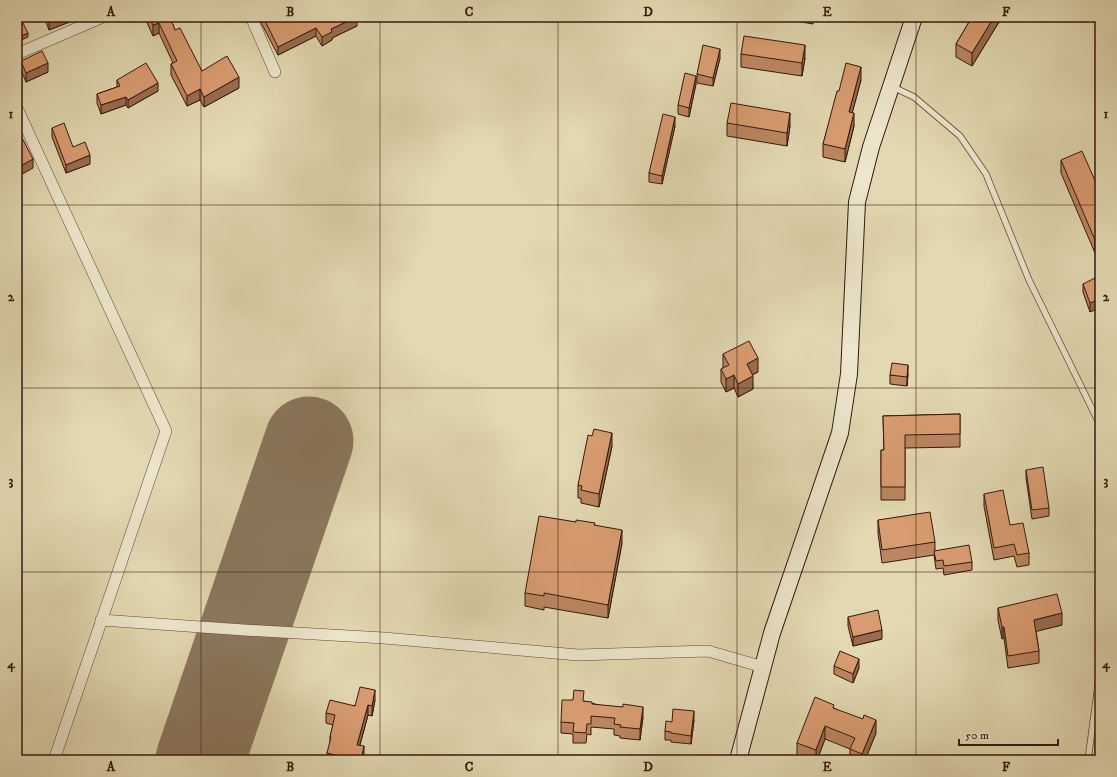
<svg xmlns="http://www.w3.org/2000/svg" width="1117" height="777" font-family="'IM FELL DW Pica',serif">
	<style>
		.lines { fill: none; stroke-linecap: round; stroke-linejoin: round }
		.runway { stroke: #8b785e; stroke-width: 89 }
		.lane-casing { stroke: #604835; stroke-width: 7 }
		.street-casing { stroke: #604835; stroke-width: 12 }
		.secondary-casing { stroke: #34180c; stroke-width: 18 }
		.lane { stroke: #ece6cc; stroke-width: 5.5 }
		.street { stroke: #ece6cc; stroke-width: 11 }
		.secondary { stroke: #ece6cc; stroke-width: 16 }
		.wall { fill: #bb8661; stroke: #34180c }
		.shaded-wall { fill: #986d4f; stroke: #34180c }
		.building { fill: #d99c71; stroke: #34180c }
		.grid { fill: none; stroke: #34180c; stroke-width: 1; stroke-opacity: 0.55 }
		.neatline { fill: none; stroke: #34180c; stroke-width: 1.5 }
		.grid-label { font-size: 13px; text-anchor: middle; font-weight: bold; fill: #34180c }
	</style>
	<rect width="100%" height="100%" fill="#e2d8b1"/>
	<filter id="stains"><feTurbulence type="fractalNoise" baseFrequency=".005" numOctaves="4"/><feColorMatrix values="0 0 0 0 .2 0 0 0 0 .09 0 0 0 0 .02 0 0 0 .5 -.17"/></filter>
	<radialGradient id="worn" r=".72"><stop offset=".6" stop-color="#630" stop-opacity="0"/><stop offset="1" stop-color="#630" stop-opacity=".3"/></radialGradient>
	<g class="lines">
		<path class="runway" d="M200,760L309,441"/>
		<g class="lane-casing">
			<g id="lane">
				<path d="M893,87L914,97L960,136L986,174L1029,280L1100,425"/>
				<path d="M1088,760L1100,670"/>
			</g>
		</g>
		<g class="street-casing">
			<g id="street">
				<path d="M251,17L275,72"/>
				<path d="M17,54L103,17"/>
				<path d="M17,108L166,431L54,760"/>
				<path d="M101,620L244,630L384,638L578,655L708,651L763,667"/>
			</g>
		</g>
		<g class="secondary-casing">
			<path id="secondary" d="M738,760L772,633L840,433L849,374L857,202L871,147L914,17"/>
		</g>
		<use href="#lane" class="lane"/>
		<use href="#street" class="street"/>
		<use href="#secondary" class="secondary"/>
	</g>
	<g class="wall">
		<path d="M44,17H77V19L49,30Z"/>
		<path d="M145,17H170L175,30L202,71L239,88L204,107L200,100L187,106L171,75V64L173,63L159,33L153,36L145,18Z"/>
		<path d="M260,17H319L357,26L332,38V40L322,46L316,36L278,55L260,21Z"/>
		<path d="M773,17H815L813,24Z"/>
		<path d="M972,17H1002L972,66L956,57V44Z"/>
		<path d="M1099,30H1100V41L1099,39Z"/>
		<path d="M741,54L805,58L802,76L741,67Z"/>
		<path d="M720,58L713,86L697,83V74Z"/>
		<path d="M21,61L48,72L26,82L21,70Z"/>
		<path d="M117,80L158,91L128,108L126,105L101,114L97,103V94L117,87Z"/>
		<path d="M861,80L852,113L854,126L845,162L823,157V144L839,91Z"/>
		<path d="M696,84L689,117L678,114V105Z"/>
		<path d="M727,123L790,126L787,146L727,136Z"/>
		<path d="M675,126L662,184L649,182V173Z"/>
		<path d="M52,128L73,147L90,164L66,173L52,137Z"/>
		<path d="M1061,160L1100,192V250L1095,253L1061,173Z"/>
		<path d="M1083,284L1100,290L1090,312L1083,292Z"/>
		<path d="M723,354L758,372L752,375L753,389L738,397L734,388L726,392L721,382V369L723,368Z"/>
		<path d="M908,374L907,386L890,384V375Z"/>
		<path d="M960,414V447L905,448V500H881V450H884L883,416Z"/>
		<path d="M612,446L599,507L581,503V498H578V485Z"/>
		<path d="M1026,470L1049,508V516L1032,519L1026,478Z"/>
		<path d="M984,494L1010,525L1029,553V565L1017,567L1014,556L994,560L984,506Z"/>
		<path d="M878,520L935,542V551L972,562V570L944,575L943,568L936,569L934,555L882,563L878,533Z"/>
		<path d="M595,525L622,543L608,618L544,607V610L525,606V593Z"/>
		<path d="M998,608L1062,625L1036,631L1039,651V663L1008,668L1004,638L1002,639L998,620Z"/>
		<path d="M848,617L882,639L853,646L848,626Z"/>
		<path d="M834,666L859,668L853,683L834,674Z"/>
		<path d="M375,700L372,716L368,715L360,745L364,756L363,760H327V753L330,745V737L333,725L326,723V713Z"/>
		<path d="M584,701L643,717L640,740L620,738V736L614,735V729L591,727V735L587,734L586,743H573V734L561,733V722Z"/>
		<path d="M834,708L876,733L865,760H850V749L825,739L817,760H806L797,756V743Z"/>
		<path d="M694,720L691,744L671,742V740H665V731L672,722Z"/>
	</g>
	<g class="shaded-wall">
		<path d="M60,17H77V19L49,30V22Z"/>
		<path d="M357,17V26L332,38V40L322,46V37L331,29Z"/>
		<path d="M994,17H1002L972,66V53Z"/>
		<path d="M159,23V33L153,36V25Z"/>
		<path d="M316,28V36L278,55V47Z"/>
		<path d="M28,33V37L17,42V38Z"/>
		<path d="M805,45V58L802,76V63Z"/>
		<path d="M720,49V58L713,86V78Z"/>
		<path d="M48,63V72L26,82V73Z"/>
		<path d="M861,67V80L849,125V112Z"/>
		<path d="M696,76V84L689,117V108Z"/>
		<path d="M239,77V88L204,107V97Z"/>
		<path d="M158,83V91L128,108V100Z"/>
		<path d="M200,89V100L187,106V96Z"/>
		<path d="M126,97V105L101,114V105Z"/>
		<path d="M790,113V126L787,146V133Z"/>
		<path d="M854,113V126L845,162V149Z"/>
		<path d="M675,117V126L662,184V176Z"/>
		<path d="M90,155V164L66,173V165Z"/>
		<path d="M33,159V168L17,177V168Z"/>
		<path d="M1100,237V250L1095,253V240Z"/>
		<path d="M1100,299V308L1090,312V303Z"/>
		<path d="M758,358V372L747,377V364Z"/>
		<path d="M908,365V374L907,386V377Z"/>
		<path d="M734,375V388L726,392V379Z"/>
		<path d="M753,376V389L738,397V384Z"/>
		<path d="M612,433V446L599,507V494Z"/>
		<path d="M622,530V543L608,618V605Z"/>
		<path d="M1062,613V625L1034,632V620Z"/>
		<path d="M1002,627H1004V638L1002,639Z"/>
		<path d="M882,630V639L853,646V637Z"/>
		<path d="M859,659V668L853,683V674Z"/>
		<path d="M375,690V700L372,716V706Z"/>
		<path d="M368,705V715L357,755V745Z"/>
		<path d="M643,707V717L640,740V729Z"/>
		<path d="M694,711V720L691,744V736Z"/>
		<path d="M876,720V733L865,760H862V754Z"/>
		<path d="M825,726V739L817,760H816V750Z"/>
		<path d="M364,746V756L363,760H361Z"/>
	</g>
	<g class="building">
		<path d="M19,17H20L28,33L17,38V18Z"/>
		<path d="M48,17H60L49,22Z"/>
		<path d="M149,17H170L175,30L180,28L202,71L227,56L239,77L204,97L200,89L187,96L171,64L177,61L159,23L153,25Z"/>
		<path d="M263,17H319L320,18L321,17H357L331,29L332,32L322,37L316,28L278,47Z"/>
		<path d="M972,17H994L972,53L956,44Z"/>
		<path d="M744,36L805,45L802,63L741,54Z"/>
		<path d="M703,45L720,49L713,78L697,74Z"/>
		<path d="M42,51L48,63L26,73L21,61Z"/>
		<path d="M146,63L158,83L128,100L126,97L101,105L97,94L120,86L117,80Z"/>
		<path d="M846,63L861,67L849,112L854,113L845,149L823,144L837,91H839Z"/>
		<path d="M685,73L696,76L689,108L678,105Z"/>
		<path d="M731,103L790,113L787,133L727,123Z"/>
		<path d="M663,114L675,117L662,176L649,173Z"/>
		<path d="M64,123L73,147L85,142L90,155L66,165L52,128Z"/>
		<path d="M21,136L33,159L17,168V138Z"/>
		<path d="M1082,151L1100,192V237L1095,240L1061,160Z"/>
		<path d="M1095,278L1100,290V299L1090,303L1083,284Z"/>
		<path d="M749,341L758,358L747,364L753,376L738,384L734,375L726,379L721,369L729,365L723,354Z"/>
		<path d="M892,363L908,365L907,377L890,375Z"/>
		<path d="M960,414V434L905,435V487H881V450H884L883,416Z"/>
		<path d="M594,429L612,433L599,494L581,490L582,486L578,485L588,435L592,436Z"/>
		<path d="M1043,467L1049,508L1032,510L1026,470Z"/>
		<path d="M1003,490L1010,525L1023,523L1029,553L1017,555L1014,544L994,548L984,494Z"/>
		<path d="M930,512L935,542L882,550L878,520Z"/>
		<path d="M539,516L576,522V520L595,523L594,525L622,530L608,605L544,593V596L525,593Z"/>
		<path d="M969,545L972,562L944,566L943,560L936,561L934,551Z"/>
		<path d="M1057,594L1062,613L1034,620L1039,651L1008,656L1004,627H1002L998,608Z"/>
		<path d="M878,610L882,630L853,637L848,617Z"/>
		<path d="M840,651L859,659L853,674L834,666Z"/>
		<path d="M360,687L375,690L372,706L368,705L357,745L364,746L361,760L352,758L351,759L327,753L331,737H330L335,715L326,713L330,700L355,706Z"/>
		<path d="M574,690L584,691L583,701L592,702V704L623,707V704L643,707L640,729L620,727L621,725L614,724L615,718L591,716V724H587L586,733L573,732L574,723L561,722L562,700H573Z"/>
		<path d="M815,697L834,705L833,708L863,719L864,715L876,720L862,754L850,749L855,738L825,726L816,750L797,743Z"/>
		<path d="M673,709L694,711L691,736L671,733V732L665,731L666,721L672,722Z"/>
	</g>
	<path class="grid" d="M201,17V760M380,17V760M558,17V760M737,17V760M916,17V760M17,205H1100M17,388H1100M17,572H1100"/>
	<rect width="1117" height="777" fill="none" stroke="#e2d8b1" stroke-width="44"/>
	<path d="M959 739v6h99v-6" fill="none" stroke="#34180c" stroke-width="2"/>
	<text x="965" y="739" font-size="12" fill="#34180c" stroke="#ece6cc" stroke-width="3" paint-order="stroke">50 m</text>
	<rect x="22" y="22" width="1073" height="733" class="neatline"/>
	<g class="grid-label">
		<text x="111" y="16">A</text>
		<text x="290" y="16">B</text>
		<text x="469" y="16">C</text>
		<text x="648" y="16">D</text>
		<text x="827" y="16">E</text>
		<text x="1006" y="16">F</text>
		<text x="11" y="118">1</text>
		<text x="1106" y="118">1</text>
		<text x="11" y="301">2</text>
		<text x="1106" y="301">2</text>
		<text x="11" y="485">3</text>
		<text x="1106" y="485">3</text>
		<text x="11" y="668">4</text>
		<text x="1106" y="668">4</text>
		<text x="111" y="771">A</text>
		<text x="290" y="771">B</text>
		<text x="469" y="771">C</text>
		<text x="648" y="771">D</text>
		<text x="827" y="771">E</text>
		<text x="1006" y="771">F</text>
	</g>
	<rect width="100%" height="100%" filter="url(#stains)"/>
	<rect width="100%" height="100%" fill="url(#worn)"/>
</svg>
